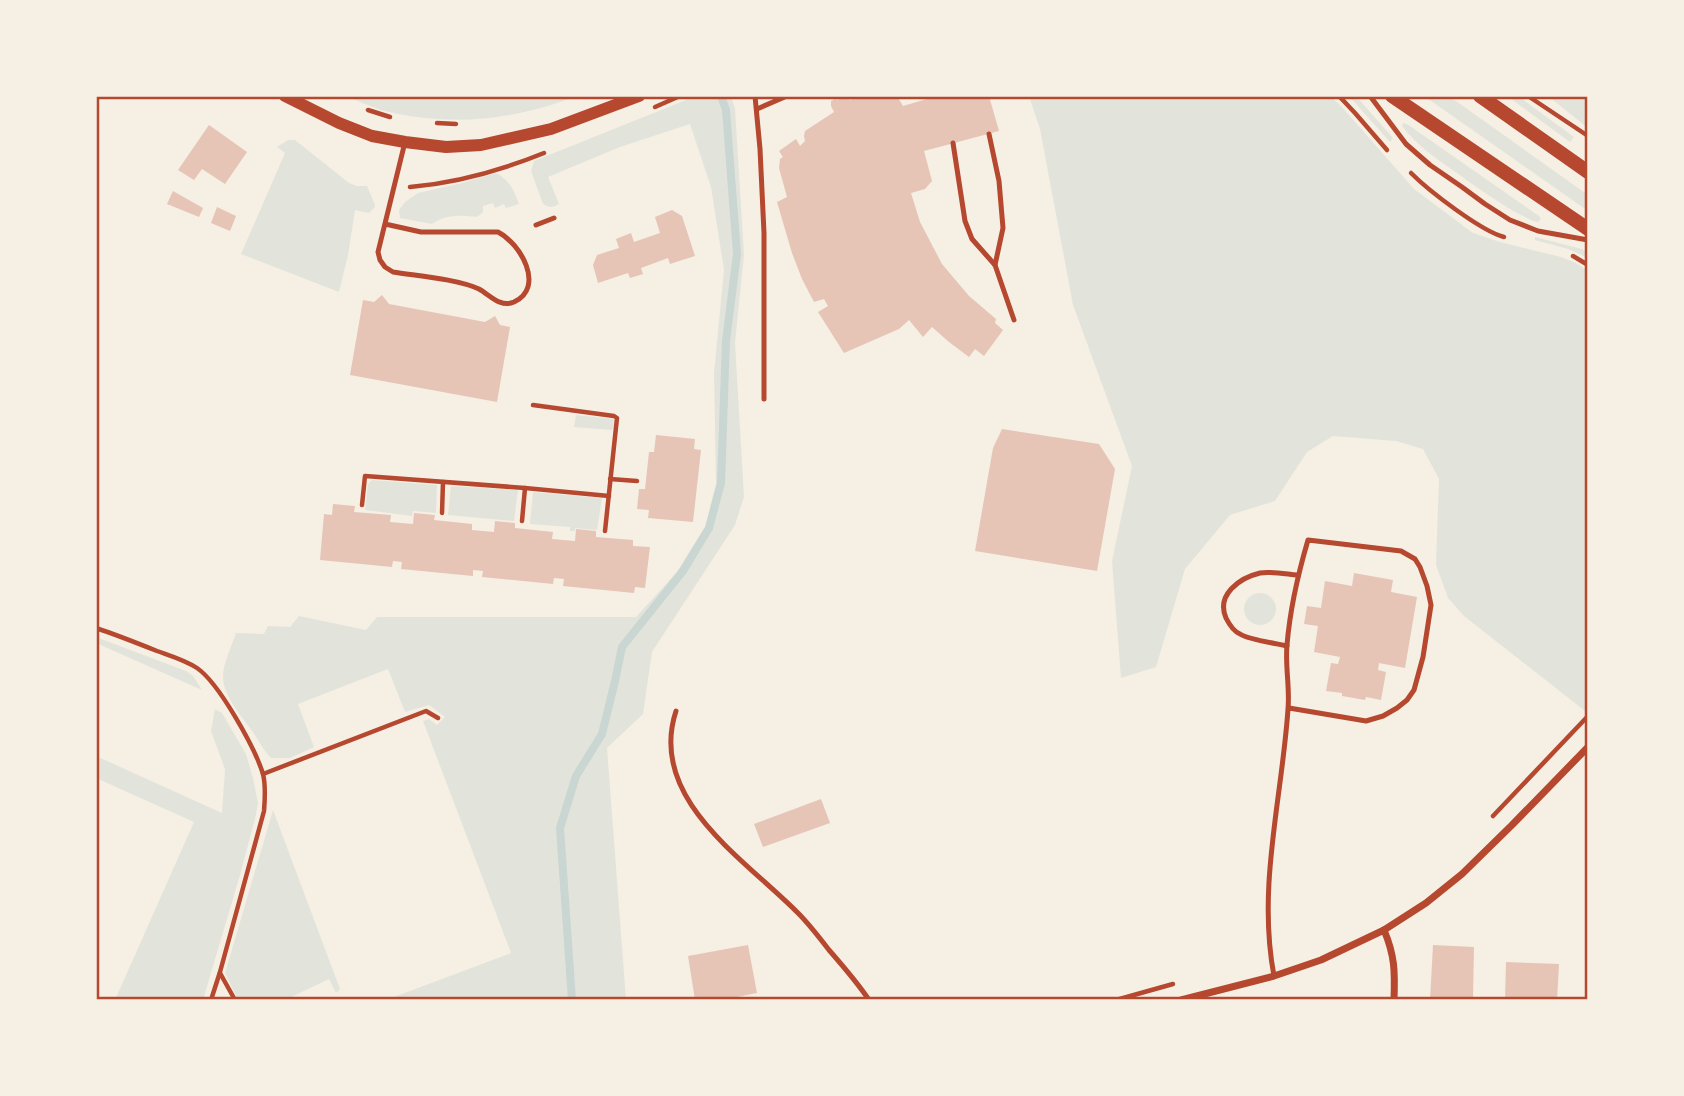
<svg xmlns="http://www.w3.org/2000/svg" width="1684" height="1096" font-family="'Alegreya Sans',sans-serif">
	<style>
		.green { fill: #e2e4dc }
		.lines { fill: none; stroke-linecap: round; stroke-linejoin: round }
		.stream { stroke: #c9d6d2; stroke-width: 8 }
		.building { fill: #e6c5b7 }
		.path { stroke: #b5482f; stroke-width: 4.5 }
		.service { stroke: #b5482f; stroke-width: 5 }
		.minor { stroke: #b5482f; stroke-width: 7 }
		.tertiary { stroke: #b5482f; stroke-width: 12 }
		.secondary { stroke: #b5482f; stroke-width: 14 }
		.neatline { fill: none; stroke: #b5482f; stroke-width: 2.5 }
	</style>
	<rect width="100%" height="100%" fill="#f6efe4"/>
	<g class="green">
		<path d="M346,96H576C514,121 446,127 381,110C369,106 358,101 346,96Z"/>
		<path d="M696,96H731L735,109L744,255L735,343L744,497L735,525L652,652L643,714L607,748L626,1000H386L511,953L423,721L429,719L437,725L445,717L429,705L405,712L388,669L298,704L314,747L290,758H271C264,751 260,743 255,735C244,718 223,698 223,676C223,664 232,645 236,633L264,634L268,626L290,627L299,616L366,630L377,617H636L676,573L705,527L716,484L714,373L724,270L711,187L690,124L620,147L548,177L559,204C552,208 550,208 543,204L531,171L534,161Z"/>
		<path d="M1029,96H1330L1341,106L1414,189L1473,233L1500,242L1561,257L1576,263L1588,271V708L1585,711L1464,616L1448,598L1436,565L1439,479L1423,449L1396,441L1333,436L1307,452L1275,501L1230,515L1185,569L1156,667L1121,678L1112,561L1132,466L1073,305L1040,129Z"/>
		<path d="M1349,96H1356L1393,138L1390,142Z"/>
		<path d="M1424,96H1449L1588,195V211Z"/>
		<path d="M1507,96H1518L1574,137L1570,142Z"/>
		<path d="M1548,96H1588V128Z"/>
		<path d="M1403,123L1407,124L1539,216L1541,219L1538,222L1533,221C1505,208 1482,191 1457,173C1437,159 1417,146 1402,126Z"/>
		<path d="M288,140H295L349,183L357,186H367L375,205V207L369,213L355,210L348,255L339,292L241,254L285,153L277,147Z"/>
		<path d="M496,173C510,180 514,191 519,204L506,208L504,204L495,208L493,203L483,206V212L477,217C460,215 446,214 432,224L400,218L399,210L405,202L418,193L462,183Z"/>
		<path d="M1535,237L1582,249L1588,253V258L1568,249L1535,240Z"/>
		<path d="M576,415L614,419L613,429L611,430L574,427Z"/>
		<path d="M372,480L437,485L436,513L413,511L412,516L365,510L368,484Z"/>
		<path d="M451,486L518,490L514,521L448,515Z"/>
		<path d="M533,492L602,498L597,530L575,528V531H570V527L530,524Z"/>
		<circle cx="1260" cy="609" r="16"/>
		<path d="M96,637L186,671L193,676L202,690L96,643Z"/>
		<path d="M215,709L222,713L246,754L253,778L258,803L255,819L240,875L203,1000H115L194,822L96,778V756L222,813L225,769L211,731Z"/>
		<path d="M273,810L340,989L336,993L329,979L285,1000H238L225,973Z"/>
	</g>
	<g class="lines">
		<path class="stream" d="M572,1000L560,828L576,776L602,734L615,681L622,647L683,571L709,528L721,483L726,341L737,254L726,110L721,96"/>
	</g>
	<g class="building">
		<path d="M839,96H848L850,100L856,96H897L903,106L937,96H989L999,131L924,151L932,181L925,189L911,193L920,222L942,264L969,296L996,319L995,323L1003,330L984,356L975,349L969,357L949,342L932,327L923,337L909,320L899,329L844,353L818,312L828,306L824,299L814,302L802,279L792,253L777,202L787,197L779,168L780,159L783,157L779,151L796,139L800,146L805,141L804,136L805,131L834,112L831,106V101L835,99L838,100Z"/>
		<path d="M209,125L247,152L225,184L202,169L194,180L178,170Z"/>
		<path d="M173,191L203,208L199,217L167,204Z"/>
		<path d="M217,207L236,216L230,231L211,223Z"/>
		<path d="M672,210L682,216L695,256L670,264L668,258L641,268L643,274L630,278L628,273L598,283L593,265L597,255L619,248L616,239L631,233L634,242L660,233L655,217Z"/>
		<path d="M382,295L389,304L485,322L495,316L500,325L510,327L497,402L350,375L363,300L374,302Z"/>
		<path d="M1002,429L1099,444L1115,469L1097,571L975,551L993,448Z"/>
		<path d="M656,435L695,439L694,449L701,450L693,522L648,518L649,510L637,509L639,489H645L649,452H654Z"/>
		<path d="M333,504L355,506L354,512L391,515L390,522L413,524L414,513L435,515L434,520L472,524V530L494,532L495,521L515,523V528L553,532L552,539L575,541L576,529L596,531V537L633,540V546L650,547L645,588L635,587L634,593L563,586L564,579L554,578L553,584L482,577L483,571L473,570V576L401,569L402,562L393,561L392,567L320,560L324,514L332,515Z"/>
		<path d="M1354,573L1393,580L1391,592L1417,597L1405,668L1379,663L1378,670L1386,672L1381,700L1366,697L1365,700L1342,696V693L1326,691L1331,663L1338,664L1340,657L1314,652L1318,626L1304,624L1307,606L1321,608L1325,581L1352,586Z"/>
		<path d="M821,799L830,823L763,847L754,824Z"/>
		<path d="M748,945L757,993L722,1000H695L688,956Z"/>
		<path d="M1433,945L1474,947L1473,1000H1430Z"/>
		<path d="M1506,962L1559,964L1557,1000H1505Z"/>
	</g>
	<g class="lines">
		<g class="path">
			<path d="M1339,96L1355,113L1387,150"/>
			<path d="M1528,96L1588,136"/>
			<path d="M655,107L680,96"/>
			<path d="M368,110L390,117"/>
			<path d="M437,123L456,124"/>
			<path d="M1411,173C1429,191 1481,231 1504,237"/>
			<path d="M410,187C456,183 502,170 544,153"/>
			<path d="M1573,256L1588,265"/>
			<path d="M533,405L614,416L617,418L605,531"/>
			<path d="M610,479L637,481"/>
			<path d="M362,505L365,476L525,488L609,496"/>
			<path d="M442,513L443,482"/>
			<path d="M522,521L525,488"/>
			<path d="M96,628C117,635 137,643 157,651C171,656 185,660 197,668C219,683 255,748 263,774C266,786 265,799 264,811L220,972L211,1000"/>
			<path d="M263,774L426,711L438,718"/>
			<path d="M1493,816L1588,716"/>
			<path d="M220,973L235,1000"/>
			<path d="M1116,1000L1173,984"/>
		</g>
		<g class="service">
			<path d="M755,96L760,149L764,233V399"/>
			<path d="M1370,96L1406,144L1430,165L1462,187L1485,204L1510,220L1538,231L1588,240"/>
			<path d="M757,109L787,96"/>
			<path d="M989,134L999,181L1003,228L995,265"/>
			<path d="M953,143L965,221L972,239L995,265L1014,320"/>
			<path d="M385,224L421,232H498C520,243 546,287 514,302C500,308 490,295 479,289C457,279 418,276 393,272L385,267L380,260L378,252L405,142"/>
			<path d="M536,225L554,218"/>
			<path d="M1287,646C1275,643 1249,640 1240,634C1233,631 1229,624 1226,618C1216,595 1239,578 1260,573C1271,571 1286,574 1297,575"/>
			<path d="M676,711C647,799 745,859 798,913C809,924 819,937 829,950C843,966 857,982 869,1000"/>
			<path d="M1274,976C1257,887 1282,798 1288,709C1290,688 1285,666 1287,645C1290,609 1298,574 1308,540L1401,551L1415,559L1420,567L1427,586L1431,605L1423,657L1414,690L1407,700L1397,708L1383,716L1366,721L1289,708"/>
		</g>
		<g class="minor">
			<path d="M1384,930C1395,956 1395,972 1394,1000"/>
			<path d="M1181,1000L1274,976L1321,960L1384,930L1426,903L1462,874L1512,825L1588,747"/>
		</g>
		<path class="tertiary" d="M285,96L339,123L372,136L405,142L446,147L481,145L551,129L639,96"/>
		<g class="secondary">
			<path d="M1392,96L1588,229"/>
			<path d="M1480,96L1588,172"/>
		</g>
	</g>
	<rect width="1684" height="1096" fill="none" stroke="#f6efe4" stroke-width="196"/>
	<rect x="98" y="98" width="1488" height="900" class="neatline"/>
</svg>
